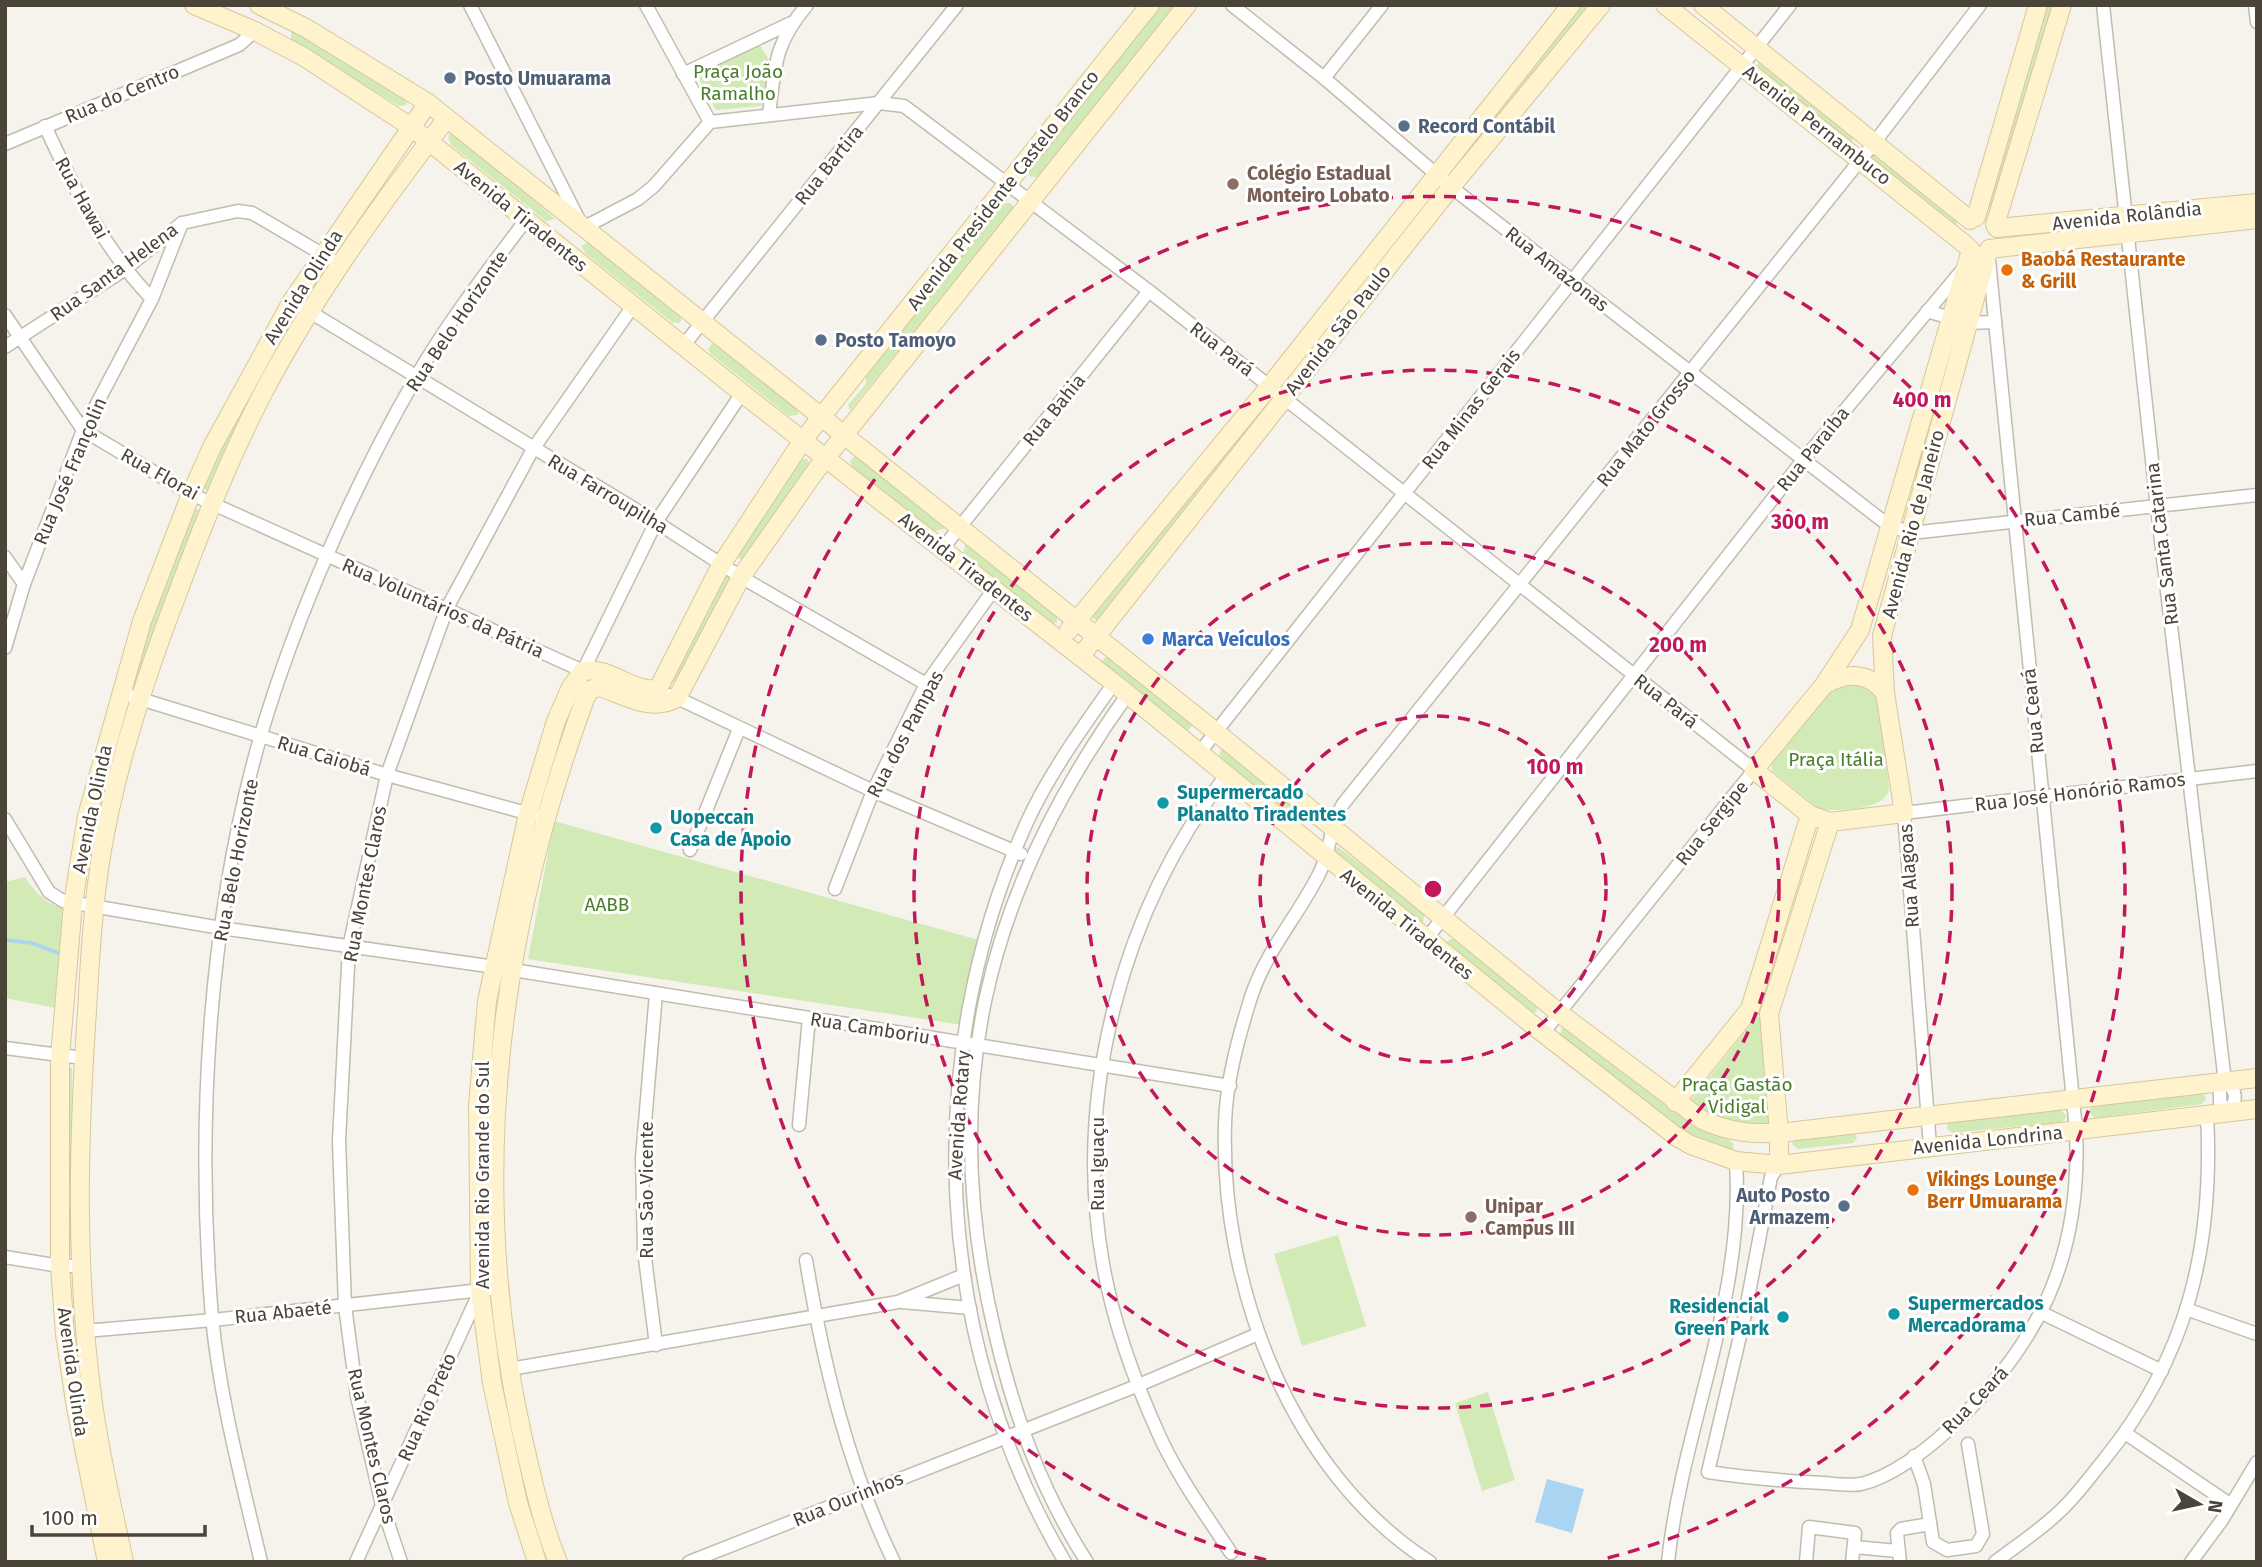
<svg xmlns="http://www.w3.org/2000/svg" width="2262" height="1567" font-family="'Fira Sans',sans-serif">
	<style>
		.green { fill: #d2eab5 }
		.water { fill: #a9d4f2 }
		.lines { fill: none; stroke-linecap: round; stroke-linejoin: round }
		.stream { stroke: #a9d4f2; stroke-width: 3.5 }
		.street-casing { stroke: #c2bbae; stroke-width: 15 }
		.secondary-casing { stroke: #d6c79b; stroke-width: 20 }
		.street { stroke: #fff; stroke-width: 12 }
		.secondary { stroke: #fff3cd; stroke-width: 18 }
		.ring { fill: none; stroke: #c2185b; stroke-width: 3.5; stroke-dasharray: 12 9 }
		.service-dot { fill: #5c6f8a; stroke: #fff; stroke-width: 2.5 }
		.education-dot { fill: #8d6e63; stroke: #fff; stroke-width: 2.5 }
		.food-dot { fill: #e8710a; stroke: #fff; stroke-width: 2.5 }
		.shop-dot { fill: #3f7fe0; stroke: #fff; stroke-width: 2.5 }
		.culture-dot { fill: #0f9aa8; stroke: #fff; stroke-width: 2.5 }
		.labels { text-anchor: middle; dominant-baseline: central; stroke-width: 6; stroke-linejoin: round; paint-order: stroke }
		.park-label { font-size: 19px; fill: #4a7f2a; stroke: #fff }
		.service-label { font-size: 19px; font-weight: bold; fill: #4e5e75; stroke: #fff; text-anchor: start }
		.street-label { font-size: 19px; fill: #4b4439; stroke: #fff }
		.education-label { font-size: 19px; font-weight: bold; fill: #785e54; stroke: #fff; text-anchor: start }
		.food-label { font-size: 19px; font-weight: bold; fill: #c56008; stroke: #fff; text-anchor: start }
		.shop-label { font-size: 19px; font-weight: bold; fill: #366cbe; stroke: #fff; text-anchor: start }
		.culture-label { font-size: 19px; font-weight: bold; fill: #0d838f; stroke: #fff; text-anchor: start }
		.centre { fill: #c2185b; stroke: #fff; stroke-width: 3.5 }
		.ring-label { font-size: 21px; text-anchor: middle; font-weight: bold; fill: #c2185b; stroke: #fff; stroke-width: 6; stroke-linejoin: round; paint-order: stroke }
	</style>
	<rect width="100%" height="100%" fill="#f6f3ec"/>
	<g class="green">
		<path d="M1160,5H1177L1039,178L1029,176L1028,169Z"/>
		<path d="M1579,5H1591L1462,165L1455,159Z"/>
		<path d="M2046,5H2057L1992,208L1986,204Z"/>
		<path d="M291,32H296L405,98L407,105L399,106L291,40Z"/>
		<path d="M759,44L769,60L764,103L761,106L716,110L698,77L699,72Z"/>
		<path d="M1760,61L1855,137L1849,144L1754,68Z"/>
		<path d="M450,133H455L555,219L546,221L451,145L448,137Z"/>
		<path d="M1871,151L1958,219L1955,228L1868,160Z"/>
		<path d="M1004,203H1011L1014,208L850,410L848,405L866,384V376Z"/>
		<path d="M589,241L682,316L680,323H673L585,253L582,246Z"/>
		<path d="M289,314L297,318L249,401L208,491L200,487Z"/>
		<path d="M713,343L797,407L798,415L789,416L711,354L708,349Z"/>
		<path d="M1261,408L1268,414L1100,623L1092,617Z"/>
		<path d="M855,456L860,457L945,526L944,529L933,531L852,467L850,461Z"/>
		<path d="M802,459H808L809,465L745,558L739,559L737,553Z"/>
		<path d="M191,507L200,510L150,641L135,691L127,689L142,638Z"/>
		<path d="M965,545H971L1057,615V622L1053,624L963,555Z"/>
		<path d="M727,575L732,580L676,684L671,681Z"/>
		<path d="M1107,656L1193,724L1187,732L1100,663Z"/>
		<path d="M1836,684H1869L1878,697L1889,788C1889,810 1836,812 1819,809L1772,771L1771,763Z"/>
		<path d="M1221,750H1225L1308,817L1305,824L1296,822L1218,759Z"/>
		<path d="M554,821L982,941L963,1025L528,959Z"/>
		<path d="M1338,847L1425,912L1423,922L1420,923L1333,853Z"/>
		<path d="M25,877C35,893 47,904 66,910L56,1008L5,998V882Z"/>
		<path d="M1450,939L1458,940L1538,1005L1536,1012L1530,1014L1446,943Z"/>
		<path d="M1757,1017H1762L1770,1125L1727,1126L1689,1102Z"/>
		<path d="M1563,1026L1680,1115L1696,1126L1731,1141L1734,1144L1732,1152L1690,1137L1560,1035Z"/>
		<path d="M66,1068H72L74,1253L67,1254Z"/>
		<path d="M2203,1093L2206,1098L2202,1104L2095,1118L2089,1112L2092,1105Z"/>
		<path d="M2060,1110L2067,1116L2062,1122L1953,1133L1947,1129L1948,1122L1952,1120Z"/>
		<path d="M1854,1133L1857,1138L1853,1143L1798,1149L1792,1144L1794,1140Z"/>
		<path d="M1338,1235L1366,1326L1302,1346L1274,1254Z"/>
		<path d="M493,1296L550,1562H544C515,1475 500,1387 486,1297Z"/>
		<path d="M1488,1392L1515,1480L1482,1491L1455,1403Z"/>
	</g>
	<path class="water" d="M1547,1479L1584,1489L1572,1533L1535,1522Z"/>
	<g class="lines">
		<path class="stream" d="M5,940L32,943L58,953"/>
		<g class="street-casing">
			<g id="street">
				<path d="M470,5L583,228L638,199L654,186L710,122"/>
				<path d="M646,5L710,122"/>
				<path d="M1232,5L1324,78L1451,187L1888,525L1911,533L2257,495"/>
				<path d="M2103,5L2157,507L2225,1082"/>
				<path d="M2255,5L2257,22"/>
				<path d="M683,74L791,23"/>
				<path d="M1324,78L1382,5"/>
				<path d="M769,115C775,66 774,44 807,5"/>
				<path d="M710,122L879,103L904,106L1149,291L1754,770L1543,1033"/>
				<path d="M45,126C74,189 104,249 152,299"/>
				<path d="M5,144L239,45L255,31"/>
				<path d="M292,301L656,522L741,577L926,684"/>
				<path d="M1927,311L1967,323L1995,322"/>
				<path d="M5,315L83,430L191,494L583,671"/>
				<path d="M683,346L957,5"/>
				<path d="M5,347L124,270L182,223L238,211L252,213L341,265"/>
				<path d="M943,548L1149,291"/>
				<path d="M5,557L24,584"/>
				<path d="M5,648L24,584L83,430L152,299L182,223"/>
				<path d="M583,671L656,522L742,393"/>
				<path d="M121,693L387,775L545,818"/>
				<path d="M671,695L873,791L1021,854"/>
				<path d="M1200,752L1790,5"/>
				<path d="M1227,774C1122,909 1073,1095 1103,1264C1113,1322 1135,1382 1159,1435C1178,1477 1206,1515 1231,1553"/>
				<path d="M5,819L49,892L63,901L221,928L495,967L1230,1086"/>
				<path d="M690,850L739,729"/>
				<path d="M835,889L873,791L926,684L994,589"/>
				<path d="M1427,938L1804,459L1963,269"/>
				<path d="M656,993L642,1158L644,1250L656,1345"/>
				<path d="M5,1048L83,1058"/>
				<path d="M2225,1082C2237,1089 2238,1101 2228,1112L2220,1102V1088Z"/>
				<path d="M799,1125L809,1018"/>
				<path d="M1930,1146L1904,813L2257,771"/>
				<path d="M1779,1165L1771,1177L1744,1319L1708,1472C1747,1478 1785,1481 1824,1483C1836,1484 1850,1486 1861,1484C1891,1477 1925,1451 1947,1431C2039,1346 2082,1257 2076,1130L1989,261"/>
				<path d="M5,1257L60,1266H82"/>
				<path d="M806,1260C823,1362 848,1468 894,1562"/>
				<path d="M902,1302L970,1308"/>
				<path d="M2186,1309L2257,1334"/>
				<path d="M2042,1313L2162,1371"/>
				<path d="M85,1331L213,1320L499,1288"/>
				<path d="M510,1369L898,1302L964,1275"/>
				<path d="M2125,1433L2231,1505"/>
				<path d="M1914,1456L1924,1484L1933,1542L1947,1550L1976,1546L1983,1534L1968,1444"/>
				<path d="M1854,1547L1898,1551"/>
				<path d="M261,1562C242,1481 220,1400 212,1317C196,1128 208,921 260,738C295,618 353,487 415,379C447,323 487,272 525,221"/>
				<path d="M356,1562L480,1291"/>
				<path d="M401,1562L382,1505L357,1396L345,1306L339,1141L349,947L387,775L447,608L533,449L633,306"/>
				<path d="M689,1562L1139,1385L1258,1334"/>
				<path d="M1065,1562C933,1339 920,1058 1027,822C1050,772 1083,727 1114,683"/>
				<path d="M1087,1562C1041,1491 1014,1414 995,1333C937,1091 984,894 1128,694"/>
				<path d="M1430,1562C1290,1473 1220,1284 1225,1124C1226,1081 1239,1035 1252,994C1268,948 1298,916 1319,874C1331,852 1329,826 1343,804L1874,143L1980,5"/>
				<path d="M1668,1562C1682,1427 1745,1299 1736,1161"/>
				<path d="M1806,1562L1809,1527L1855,1533L1852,1562"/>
				<path d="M1900,1562L1897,1533L1901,1529L1930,1524"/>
				<path d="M1995,1562C2016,1546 2039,1531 2058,1513C2075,1498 2089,1478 2103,1461C2188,1357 2214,1246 2207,1114"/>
				<path d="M2191,1562L2222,1520L2257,1462"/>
			</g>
		</g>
		<g class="secondary-casing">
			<g id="secondary">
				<path d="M194,5L255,31L304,57L411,127L742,393L1114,683L1534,1026L1677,1137L1691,1145L1736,1161L1779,1165L2257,1109"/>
				<path d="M259,5L306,28L428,103L1216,732L1558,1012L1702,1120C1729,1132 1750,1134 1779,1133L2257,1078"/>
				<path d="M1665,5L1967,246"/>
				<path d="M1703,5L1970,220"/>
				<path d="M1976,217L2038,5"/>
				<path d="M1995,225L2062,5"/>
				<path d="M1997,228L2257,203"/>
				<path d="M1989,249L2257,219"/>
				<path d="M1971,250L1860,630L1824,685L1754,770L1810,815L1830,822L1904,813L1885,693L1882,636L1988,251"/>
				<path d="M1069,630L1269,387L1571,5"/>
				<path d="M1080,657L1451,187L1601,5"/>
				<path d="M1824,685C1846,672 1869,672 1885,693"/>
				<path d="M1675,1102L1750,1009L1810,815"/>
				<path d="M1779,1165V1133L1769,1014L1830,822"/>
				<path d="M107,1562L76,1408L65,1335L60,1266V1057L73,903L87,816L142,621L191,494L212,447L292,301L428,103"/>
				<path d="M124,1562C113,1509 100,1456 93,1403C75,1274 78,1141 87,1011C90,957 93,903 102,850C118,758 148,670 181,584C205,519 231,455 263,393C314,296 380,205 447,118"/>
				<path d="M537,1562L518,1503L492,1383L480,1291L478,1105L487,1001L528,814L556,721L571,687L583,671C610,666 632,693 658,689L721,565L803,440L1150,5"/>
				<path d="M558,1562C541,1521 532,1477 522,1434C467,1184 497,937 585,699L590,690L599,687C626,695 650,713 677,698L741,577L817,469L1187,5"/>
			</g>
		</g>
		<use href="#street" class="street"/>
		<use href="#secondary" class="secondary"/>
	</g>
	<g class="ring">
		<circle cx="1433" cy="889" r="173"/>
		<circle cx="1433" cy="889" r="346"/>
		<circle cx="1433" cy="889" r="519"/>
		<path d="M1266 1560A692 692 0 1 1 1600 1560"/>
	</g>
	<g class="service-dot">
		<circle cx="450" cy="78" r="7"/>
		<circle cx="1404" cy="126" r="7"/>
		<circle cx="821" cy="340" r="7"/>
		<circle cx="1844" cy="1206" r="7"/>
	</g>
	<g class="education-dot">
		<circle cx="1233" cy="184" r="7"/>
		<circle cx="1471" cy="1217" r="7"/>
	</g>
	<g class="food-dot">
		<circle cx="2007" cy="270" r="7"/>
		<circle cx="1913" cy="1190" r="7"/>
	</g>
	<circle class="shop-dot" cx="1148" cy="639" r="7"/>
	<g class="culture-dot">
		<circle cx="1163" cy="803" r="7"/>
		<circle cx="656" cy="828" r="7"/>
		<circle cx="1894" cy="1314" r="7"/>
		<circle cx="1783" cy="1317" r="7"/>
	</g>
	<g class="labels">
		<g class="park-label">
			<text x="738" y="71">Praça João<tspan x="738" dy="22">Ramalho</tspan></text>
			<text x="1836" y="759">Praça Itália</text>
			<text x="607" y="904">AABB</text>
			<text x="1737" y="1084">Praça Gastão<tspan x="1737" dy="22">Vidigal</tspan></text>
		</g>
		<g class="service-label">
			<text x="464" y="78">Posto Umuarama</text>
			<text x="1418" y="126">Record Contábil</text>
			<text x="835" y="340">Posto Tamoyo</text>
			<text x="1830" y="1195" text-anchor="end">Auto Posto<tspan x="1830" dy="22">Armazem</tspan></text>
		</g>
		<g class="street-label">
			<text transform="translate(122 94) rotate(-23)">Rua do Centro</text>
			<text transform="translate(1817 125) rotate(38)">Avenida Pernambuco</text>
			<text transform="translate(829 165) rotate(-51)">Rua Bartira</text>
			<text transform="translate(1003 190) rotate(-52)">Avenida Presidente Castelo Branco</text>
			<text transform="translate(82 198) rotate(61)">Rua Hawai</text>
			<text transform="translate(521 216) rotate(39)">Avenida Tiradentes</text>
			<text transform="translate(2127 216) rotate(-6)">Avenida Rolândia</text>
			<text transform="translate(1557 269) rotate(38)">Rua Amazonas</text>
			<text transform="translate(114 272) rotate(-36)">Rua Santa Helena</text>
			<text transform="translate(303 287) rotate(-58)">Avenida Olinda</text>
			<text transform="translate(457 321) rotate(-56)">Rua Belo Horizonte</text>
			<text transform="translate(1338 330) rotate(-52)">Avenida São Paulo</text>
			<text transform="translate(1222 349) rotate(38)">Rua Pará</text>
			<text transform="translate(1471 409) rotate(-52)">Rua Minas Gerais</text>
			<text transform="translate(1054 410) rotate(-51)">Rua Bahia</text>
			<text transform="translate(1646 428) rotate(-51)">Rua Mato Grosso</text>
			<text transform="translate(1813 449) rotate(-51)">Rua Paraíba</text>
			<text transform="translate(70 471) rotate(-67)">Rua José Françolin</text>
			<text transform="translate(160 474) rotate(29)">Rua Florai</text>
			<text transform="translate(608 494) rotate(31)">Rua Farroupilha</text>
			<text transform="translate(2072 515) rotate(-6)">Rua Cambé</text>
			<text transform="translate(1913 524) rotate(-75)">Avenida Rio de Janeiro</text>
			<text transform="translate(2162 544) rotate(-97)">Rua Santa Catarina</text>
			<text transform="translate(966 567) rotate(38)">Avenida Tiradentes</text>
			<text transform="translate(443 608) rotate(24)">Rua Voluntários da Pátria</text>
			<text transform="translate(1666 701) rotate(38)">Rua Pará</text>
			<text transform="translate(2033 711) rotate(-96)">Rua Ceará</text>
			<text transform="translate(905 734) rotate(-62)">Rua dos Pampas</text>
			<text transform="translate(324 756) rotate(17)">Rua Caiobá</text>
			<text transform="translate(2080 792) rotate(-7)">Rua José Honório Ramos</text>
			<text transform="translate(92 809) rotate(-78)">Avenida Olinda</text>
			<text transform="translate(1712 823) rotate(-51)">Rua Sergipe</text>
			<text transform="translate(236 860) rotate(-79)">Rua Belo Horizonte</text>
			<text transform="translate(1909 876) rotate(-94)">Rua Alagoas</text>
			<text transform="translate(365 884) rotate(-79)">Rua Montes Claros</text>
			<text transform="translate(1407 924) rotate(39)">Avenida Tiradentes</text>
			<text transform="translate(870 1028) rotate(9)">Rua Camboriu</text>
			<text transform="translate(959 1115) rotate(-86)">Avenida Rotary</text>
			<text transform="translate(1988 1140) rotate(-6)">Avenida Londrina</text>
			<text transform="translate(1097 1164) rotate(-90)">Rua Iguaçu</text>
			<text transform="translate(482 1175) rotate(-90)">Avenida Rio Grande do Sul</text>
			<text transform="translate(646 1190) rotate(-90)">Rua São Vicente</text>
			<text transform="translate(283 1312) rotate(-6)">Rua Abaeté</text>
			<text transform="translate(73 1372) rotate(82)">Avenida Olinda</text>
			<text transform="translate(1975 1400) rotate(-46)">Rua Ceará</text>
			<text transform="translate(427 1407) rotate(-66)">Rua Rio Preto</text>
			<text transform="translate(372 1446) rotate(77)">Rua Montes Claros</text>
			<text transform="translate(848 1499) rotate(-22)">Rua Ourinhos</text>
		</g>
		<g class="education-label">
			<text x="1247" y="173">Colégio Estadual<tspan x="1247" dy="22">Monteiro Lobato</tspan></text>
			<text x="1485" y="1206">Unipar<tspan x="1485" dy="22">Campus III</tspan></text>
		</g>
		<g class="food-label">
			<text x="2021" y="259">Baobá Restaurante<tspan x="2021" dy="22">&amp; Grill</tspan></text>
			<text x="1927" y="1179">Vikings Lounge<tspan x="1927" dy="22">Berr Umuarama</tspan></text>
		</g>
		<g class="shop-label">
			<text x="1162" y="639">Marca Veículos</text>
		</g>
		<g class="culture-label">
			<text x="1177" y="792">Supermercado<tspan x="1177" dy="22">Planalto Tiradentes</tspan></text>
			<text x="670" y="817">Uopeccan<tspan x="670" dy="22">Casa de Apoio</tspan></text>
			<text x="1908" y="1303">Supermercados<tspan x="1908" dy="22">Mercadorama</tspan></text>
			<text x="1769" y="1306" text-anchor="end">Residencial<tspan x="1769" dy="22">Green Park</tspan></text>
		</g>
	</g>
	<circle cx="1433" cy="889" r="10" class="centre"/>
	<g class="ring-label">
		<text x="1922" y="407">400 m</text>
		<text x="1800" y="529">300 m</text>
		<text x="1678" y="652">200 m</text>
		<text x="1555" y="774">100 m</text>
	</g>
	<rect width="2262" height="1567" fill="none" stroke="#4b4439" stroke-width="14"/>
	<g transform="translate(2199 1504) rotate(99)" stroke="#ffffff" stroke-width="5" paint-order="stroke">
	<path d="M0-5L12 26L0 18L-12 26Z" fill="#4b4439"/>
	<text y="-10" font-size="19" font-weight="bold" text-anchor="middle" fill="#4b4439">N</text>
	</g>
	<path d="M32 1525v10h173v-10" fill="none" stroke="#4b4439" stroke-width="3.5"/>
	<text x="42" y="1525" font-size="21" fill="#4b4439" stroke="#ffffff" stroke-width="5" paint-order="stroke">100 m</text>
</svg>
